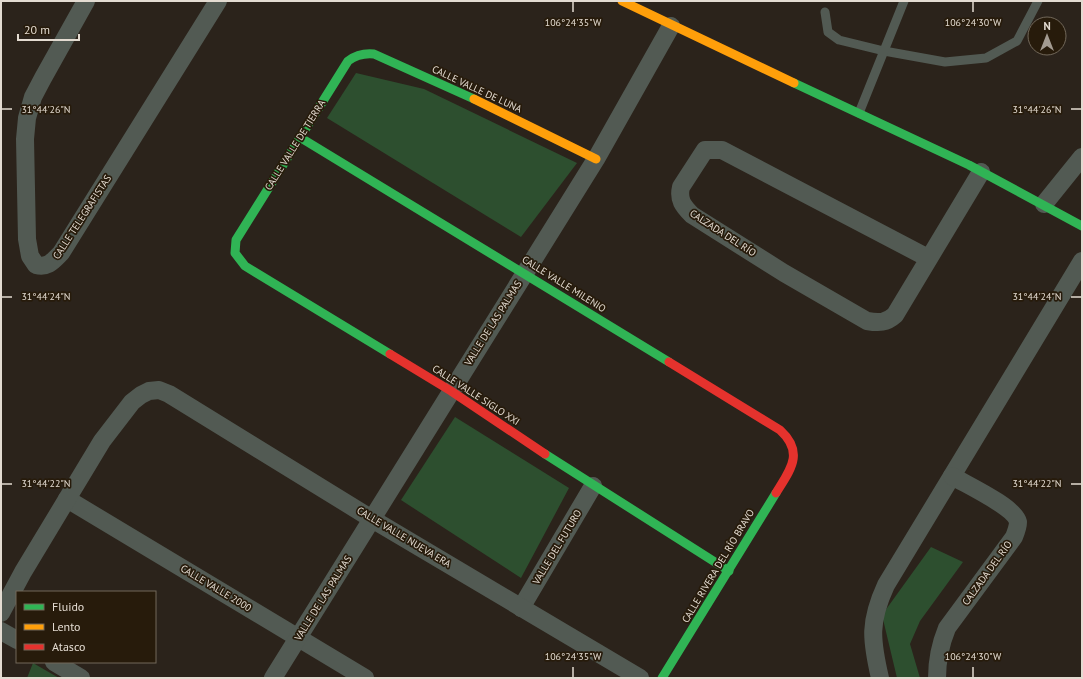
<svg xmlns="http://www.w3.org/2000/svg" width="1083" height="679" font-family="'PT Sans',sans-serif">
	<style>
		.green { fill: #2d4f2f }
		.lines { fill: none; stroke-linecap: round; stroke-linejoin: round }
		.lane { stroke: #525a53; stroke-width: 9 }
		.street { stroke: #525a53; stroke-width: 18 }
		.fast { stroke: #30b455; stroke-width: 9 }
		.slow { stroke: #ff9f0a; stroke-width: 9 }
		.jam { stroke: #e5322d; stroke-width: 9 }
		.ticks { fill: none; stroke: #e3dbd1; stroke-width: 1.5 }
		.labels { text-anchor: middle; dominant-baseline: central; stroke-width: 3.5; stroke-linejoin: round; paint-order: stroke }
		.street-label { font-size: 10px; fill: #e3dbd1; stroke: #271b0b }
		.ticks-label { font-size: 10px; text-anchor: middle; fill: #e3dbd1; stroke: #271b0b; stroke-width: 3.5; stroke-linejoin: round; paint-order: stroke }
	</style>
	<rect width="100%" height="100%" fill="#2b231b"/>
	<g class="green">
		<path d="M356,73L424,89L577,163L521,237L327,118Z"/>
		<path d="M455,417L569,488L521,578L401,500Z"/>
		<path d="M931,547L963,562L920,621L910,644L920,678H897L882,615Z"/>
		<path d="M33,663L59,678H27Z"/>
	</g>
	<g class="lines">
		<g class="lane">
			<path d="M825,12L828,32L839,40L884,51L945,62L986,58L1017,41L1038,1"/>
			<path d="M859,113L904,1"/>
		</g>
		<g class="street">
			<path d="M86,1L43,78L33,97L27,118L25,139L27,239L30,256L36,265C48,268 53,261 61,253L218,1"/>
			<path d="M1044,204L1082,157"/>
			<path d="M928,258L722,150H705L681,187C678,200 683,206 692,215L784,273L867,321C879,323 886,323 895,315L981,172"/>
			<path d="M67,499L365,678"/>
			<path d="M521,608L593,486"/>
			<path d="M1,613L23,572L102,441L132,402L141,395L149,391L159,390L169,394L372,519L640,678"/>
			<path d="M1,631L17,640"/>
			<path d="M54,662L81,678"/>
			<path d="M273,678L596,159L671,26"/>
			<path d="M880,678C871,639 869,622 886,585L1082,261"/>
			<path d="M937,678C937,659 940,645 947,628L1014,537C1016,532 1018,527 1018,522C1015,507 965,484 952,476"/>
		</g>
		<g class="fast">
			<path d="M794,83L969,165L1082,226"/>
			<path d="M301,138L669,362"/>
			<path d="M390,354L245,266L235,253L236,240L348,61C356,55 364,53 374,54L474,99"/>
			<path d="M545,454L729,571"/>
			<path d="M662,678L776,493"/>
		</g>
		<g class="slow">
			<path d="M622,1L794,83"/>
			<path d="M474,99L596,159"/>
		</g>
		<g class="jam">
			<path d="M390,354L451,391L545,454"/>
			<path d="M669,362L780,430C805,453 790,470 776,493"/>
		</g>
	</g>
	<path class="ticks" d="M573,2V12M973,2V12M2,109H12M1071,109H1081M2,297H12M1071,297H1081M2,484H12M1071,484H1081M573,667V677M973,667V677"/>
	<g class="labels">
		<g class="street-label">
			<text transform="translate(477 89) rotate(25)">CALLE VALLE DE LUNA</text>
			<text transform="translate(295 145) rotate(-58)">CALLE VALLE DE TIERRA</text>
			<text transform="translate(82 217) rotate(-57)">CALLE TELEGRAFISTAS</text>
			<text transform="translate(723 233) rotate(33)">CALZADA DEL RÍO</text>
			<text transform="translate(564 284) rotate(32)">CALLE VALLE MILENIO</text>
			<text transform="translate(493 323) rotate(-58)">VALLE DE LAS PALMAS</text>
			<text transform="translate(476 395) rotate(33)">CALLE VALLE SIGLO XXI</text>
			<text transform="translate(404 537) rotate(31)">CALLE VALLE NUEVA ERA</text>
			<text transform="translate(557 547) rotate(-59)">VALLE DEL FUTURO</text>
			<text transform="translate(718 566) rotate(-59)">CALLE RIVERA DEL RÍO BRAVO</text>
			<text transform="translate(987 573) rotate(-54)">CALZADA DEL RÍO</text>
			<text transform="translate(216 588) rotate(31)">CALLE VALLE 2000</text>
			<text transform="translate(323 598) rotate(-58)">VALLE DE LAS PALMAS</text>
		</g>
	</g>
	<g class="ticks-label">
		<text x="573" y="26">106°24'35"W</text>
		<text x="973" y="26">106°24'30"W</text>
		<text x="46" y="113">31°44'26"N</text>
		<text x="1037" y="113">31°44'26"N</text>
		<text x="46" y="300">31°44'24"N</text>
		<text x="1037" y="300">31°44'24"N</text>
		<text x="46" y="487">31°44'22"N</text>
		<text x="1037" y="487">31°44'22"N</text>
		<text x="573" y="660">106°24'35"W</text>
		<text x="973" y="660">106°24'30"W</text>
	</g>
	<rect width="1083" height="679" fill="none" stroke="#e3dbd1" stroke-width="4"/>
	<rect x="16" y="591" width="140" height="72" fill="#271b0b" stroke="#72685a"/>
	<rect x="24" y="604" width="20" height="6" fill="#30b455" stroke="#72685a"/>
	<text x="52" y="611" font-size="12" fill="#e3dbd1">Fluido</text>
	<rect x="24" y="624" width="20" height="6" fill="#ff9f0a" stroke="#72685a"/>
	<text x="52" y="631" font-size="12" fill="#e3dbd1">Lento</text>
	<rect x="24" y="644" width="20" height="6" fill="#e5322d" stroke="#72685a"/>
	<text x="52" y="651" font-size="12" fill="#e3dbd1">Atasco</text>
	<g transform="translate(1047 36)"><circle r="19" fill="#271b0b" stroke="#72685a"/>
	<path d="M0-3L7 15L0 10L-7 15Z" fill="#a39b91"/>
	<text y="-6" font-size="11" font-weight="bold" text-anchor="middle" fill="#e3dbd1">N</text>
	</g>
	<path d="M18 34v6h61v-6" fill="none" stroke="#e3dbd1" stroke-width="2"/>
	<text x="24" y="34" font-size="12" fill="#e3dbd1" stroke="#271b0b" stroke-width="3" paint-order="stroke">20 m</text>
</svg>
